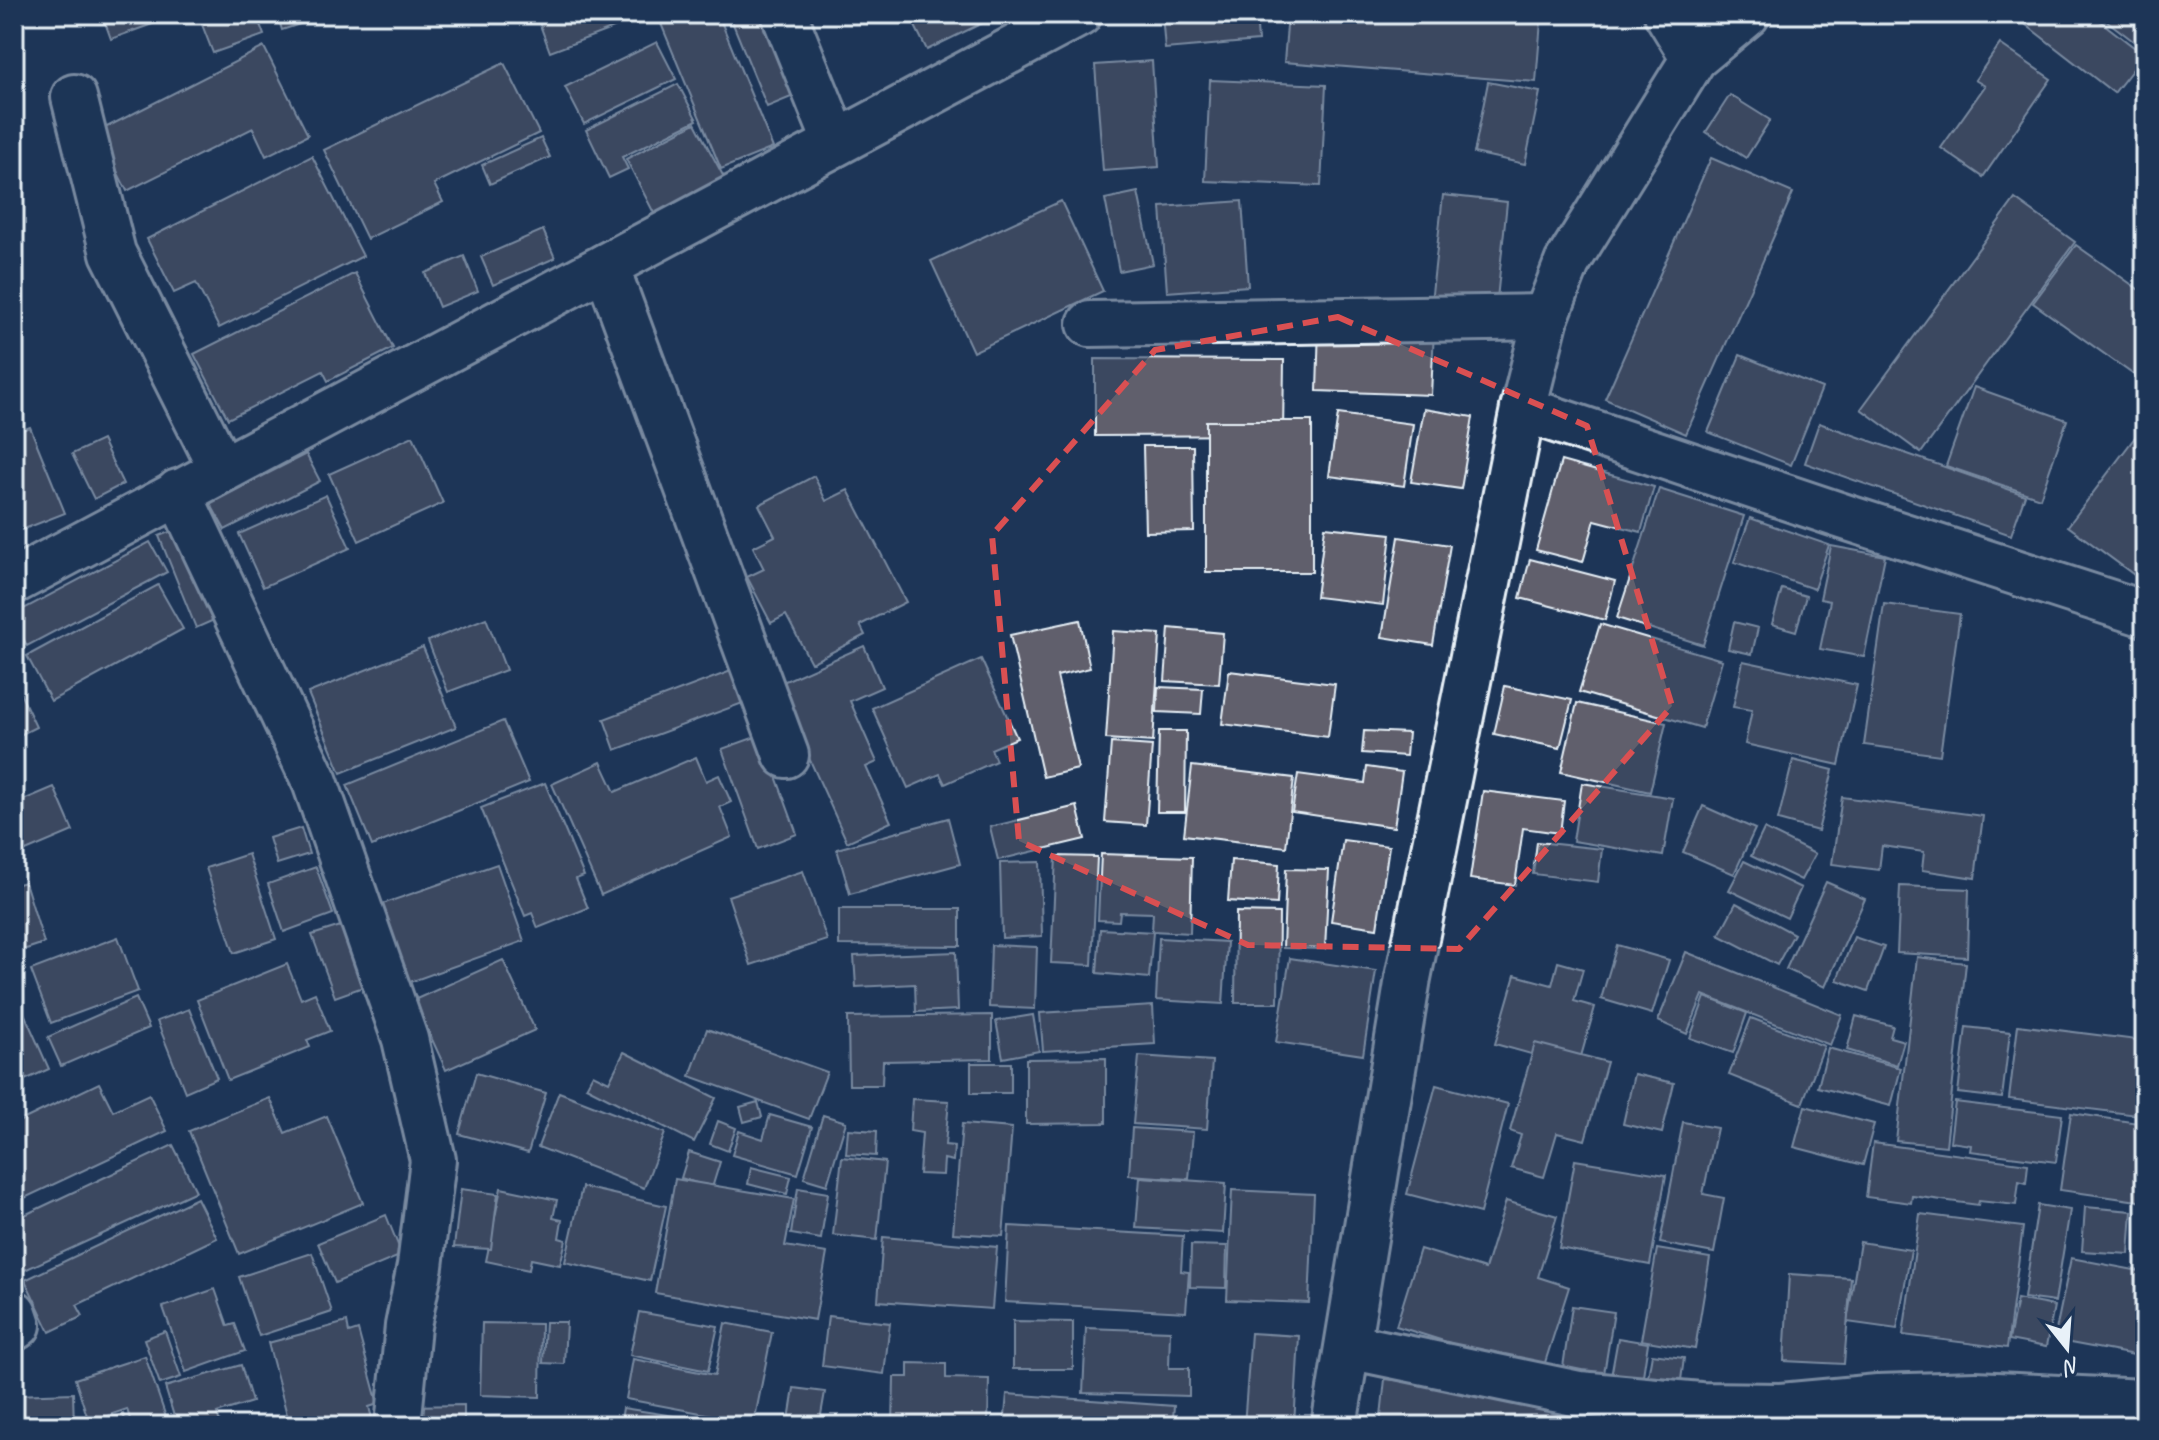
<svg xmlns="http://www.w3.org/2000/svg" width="2159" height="1440" font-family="Caveat,sans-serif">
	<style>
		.building { fill: #615e6c; stroke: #e8f1f8; stroke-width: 2 }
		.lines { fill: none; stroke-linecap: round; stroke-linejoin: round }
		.minor-casing { stroke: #e8f1f8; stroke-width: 50 }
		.tertiary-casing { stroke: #e8f1f8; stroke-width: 50 }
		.minor { stroke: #1d3557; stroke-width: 44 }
		.tertiary { stroke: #1d3557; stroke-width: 44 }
		.marked { fill: none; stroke: #da5052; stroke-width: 6; stroke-dasharray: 16 10; stroke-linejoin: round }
	</style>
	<rect width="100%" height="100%" fill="#1d3557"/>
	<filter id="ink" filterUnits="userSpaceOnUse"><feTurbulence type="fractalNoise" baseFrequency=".0125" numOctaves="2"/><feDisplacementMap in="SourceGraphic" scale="16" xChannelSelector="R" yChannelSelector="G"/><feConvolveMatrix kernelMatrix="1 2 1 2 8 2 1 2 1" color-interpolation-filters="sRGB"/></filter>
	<g filter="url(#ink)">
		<g class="building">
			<path d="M102,14H155L153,15L155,23L111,39Z"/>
			<path d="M198,14H256L264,35L213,53Z"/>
			<path d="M277,14H330L282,30Z"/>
			<path d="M536,14H645L646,16L550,52Z"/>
			<path d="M657,14H718L773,148L721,169Z"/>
			<path d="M729,14H769L801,93L767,107Z"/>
			<path d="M909,14H1001L927,50Z"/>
			<path d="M1162,14H1256L1258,41L1165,49Z"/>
			<path d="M1288,14H1450L1541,21L1536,82L1284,62Z"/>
			<path d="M2012,14H2091L2144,55L2114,93Z"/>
			<path d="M2098,14H2145V50Z"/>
			<path d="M657,42L676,79L584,124L565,87Z"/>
			<path d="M2000,44L2051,79L1983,177L1941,148L1985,86L1975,80Z"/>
			<path d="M264,47L308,135L266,156L253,128L127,191L97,132Z"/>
			<path d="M1152,61L1159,167L1103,171L1095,65Z"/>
			<path d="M504,63L539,133L434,184L443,202L367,239L324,150Z"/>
			<path d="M1210,80L1326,85L1321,186L1205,181Z"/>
			<path d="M1488,82L1540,92L1525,164L1474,153Z"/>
			<path d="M678,84L697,120L622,157L628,169L609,178L586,130Z"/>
			<path d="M1730,95L1770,120L1746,158L1706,132Z"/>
			<path d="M695,123L727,183L657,219L626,159Z"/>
			<path d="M541,138L550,157L490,184L482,165Z"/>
			<path d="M312,156L363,256L219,328L196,283L174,293L147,239Z"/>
			<path d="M1711,158L1793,193L1686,434L1605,399Z"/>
			<path d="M1138,192L1153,264L1119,271L1105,199Z"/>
			<path d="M1443,195L1507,202L1496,309L1431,302Z"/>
			<path d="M2015,199L2075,242L1921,453L1861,409Z"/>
			<path d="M1061,201L1103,291L973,352L931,261Z"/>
			<path d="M1242,201L1248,286L1167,292L1161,207Z"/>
			<path d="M543,230L555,258L493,285L481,257Z"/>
			<path d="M2076,245L2145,294V374L2141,380L2033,303Z"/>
			<path d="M464,256L478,291L439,307L425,273Z"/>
			<path d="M355,273L393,348L328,381L323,371L228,419L194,354Z"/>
			<path d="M1319,325L1434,329L1431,395L1317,391Z"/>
			<path d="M1740,355L1822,388L1791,465L1708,432Z"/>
			<path d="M1095,359L1284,360L1283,435L1095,436Z"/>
			<path d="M1974,387L2067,420L2040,498L1946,466Z"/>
			<path d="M1424,409L1473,417L1461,489L1411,482Z"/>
			<path d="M1338,414L1413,424L1404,486L1329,476Z"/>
			<rect x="1206" y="421" width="106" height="151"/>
			<path d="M1819,423L2025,495L2011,535L1805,463Z"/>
			<path d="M2145,424V567L2137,577L2068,526Z"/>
			<path d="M30,427L65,513L14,533V433Z"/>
			<path d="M413,436L443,503L359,541L329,474Z"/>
			<path d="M102,440L123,484L94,499L72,454Z"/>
			<path d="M1143,446H1193L1194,531L1145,532Z"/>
			<path d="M306,454L320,481L225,530L210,503Z"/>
			<path d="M1561,461L1654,487L1641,532L1595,520L1583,562L1536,550Z"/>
			<path d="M814,476L826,501L848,490L906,602L860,625L865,635L811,663L786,615L771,623L747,577L764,569L753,547L775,536L759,505Z"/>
			<path d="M1659,489L1744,516L1703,645L1617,618Z"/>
			<path d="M326,495L350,548L263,587L239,534Z"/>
			<path d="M1750,518L1829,545L1814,589L1734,562Z"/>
			<path d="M1325,527L1391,534L1383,605L1316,597Z"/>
			<path d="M177,529L214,620L196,628L159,536Z"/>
			<path d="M1399,537L1450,545L1433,645L1382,637Z"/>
			<path d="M150,542L167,572L27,646L14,620V614Z"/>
			<path d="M1831,546L1885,556L1864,657L1820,649L1830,601L1820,599Z"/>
			<path d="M1530,559L1615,581L1605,620L1520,598Z"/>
			<path d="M158,585L183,629L51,701L27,656Z"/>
			<path d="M1782,589L1806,596L1796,631L1772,624Z"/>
			<path d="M1884,604L1960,614L1940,755L1864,745Z"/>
			<path d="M486,618L506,670L448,692L428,641Z"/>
			<path d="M1080,620L1090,668L1057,676L1078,769L1043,777L1010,635Z"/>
			<path d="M1734,622L1758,628L1752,654L1728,649Z"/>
			<path d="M1600,624L1722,660L1702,728L1579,692Z"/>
			<path d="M1169,628L1223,633L1219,684L1165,681Z"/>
			<path d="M1113,631L1160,634L1153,742L1106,739Z"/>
			<path d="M864,646L882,687L850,701L877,762L866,767L891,822L847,842L776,685Z"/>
			<path d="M423,647L456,727L341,773L308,693Z"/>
			<path d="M981,659L1017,738L991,749L996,761L945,784L940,774L908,788L872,708Z"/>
			<path d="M1743,661L1857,685L1839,765L1745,744L1752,710L1733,707Z"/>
			<path d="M731,671L743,703L615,750L604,719Z"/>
			<path d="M1229,671L1335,684L1328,737L1222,724Z"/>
			<path d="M14,680L36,727L14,738Z"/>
			<path d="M1505,686L1572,700L1560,748L1494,734Z"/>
			<path d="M1158,687L1203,689L1201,714L1157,712Z"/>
			<path d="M1577,703L1666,723L1650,792L1561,772Z"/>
			<path d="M503,721L529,782L372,846L347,785Z"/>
			<path d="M1159,731H1186L1185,812H1157Z"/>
			<path d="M1364,731L1408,733L1406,756L1362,753Z"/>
			<path d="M761,735L797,834L758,849L722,749Z"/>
			<path d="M1111,743L1152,746L1146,825L1105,822Z"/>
			<path d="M696,757L706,781L719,775L731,802L720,807L732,837L601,895L552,784L601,762L615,792Z"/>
			<path d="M1793,760L1833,770L1818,831L1778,820Z"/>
			<path d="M1192,766L1294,778L1286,847L1184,835Z"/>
			<path d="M1367,767L1402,772L1394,827L1292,812L1298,774L1365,783Z"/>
			<path d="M545,783L584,876L576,879L588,908L538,928L532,913L525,916L481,808Z"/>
			<path d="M1582,783L1673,798L1663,856L1573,841Z"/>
			<path d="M54,787L73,831L14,856V804Z"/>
			<path d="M1483,791L1564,801L1560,833L1523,828L1515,885L1470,879Z"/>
			<path d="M1842,797L1983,816L1975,878L1922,870L1924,852L1882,846L1879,870L1832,864Z"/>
			<path d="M1077,806L1085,839L998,860L990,827Z"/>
			<path d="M1703,806L1755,829L1734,874L1683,852Z"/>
			<path d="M948,818L960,864L850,894L837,849Z"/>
			<path d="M301,828L309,854L277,864L269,838Z"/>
			<path d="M1764,829L1815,854L1801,880L1751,856Z"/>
			<path d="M1343,840L1389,846L1377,928L1331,921Z"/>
			<path d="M1537,842L1602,849L1598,882L1533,874Z"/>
			<path d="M248,854L276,939L234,953L206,868Z"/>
			<path d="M1101,854L1192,857L1190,933L1152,931L1153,913L1120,912L1119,921L1098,920Z"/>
			<path d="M1056,856L1097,857L1092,965L1051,963Z"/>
			<path d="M1231,860L1279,864L1277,904L1228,901Z"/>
			<path d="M1744,861L1801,888L1787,918L1729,890Z"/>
			<path d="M1040,862L1042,936L1002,938L1000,863Z"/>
			<path d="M497,864L524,941L410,982L382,904Z"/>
			<path d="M316,867L333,914L284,932L268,884Z"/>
			<path d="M1286,869L1329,870L1325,949L1283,948Z"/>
			<path d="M803,871L827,940L751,965L728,896Z"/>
			<path d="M25,882L44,943L14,953V885Z"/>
			<path d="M1826,882L1865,899L1825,987L1786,969Z"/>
			<path d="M1900,886L1969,889L1967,957L1897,953Z"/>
			<path d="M1736,903L1794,934L1777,965L1719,935Z"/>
			<path d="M839,909H960V946L839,945Z"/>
			<path d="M1236,912L1279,913L1278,1003H1235Z"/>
			<path d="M344,925L366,986L335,997L312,935Z"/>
			<path d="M1100,929L1153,932L1149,978L1097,973Z"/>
			<path d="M118,937L138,991L51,1023L31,970Z"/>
			<path d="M1854,937L1884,947L1868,991L1837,980Z"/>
			<path d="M1159,938L1227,942L1223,1004L1156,1000Z"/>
			<path d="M991,945L1037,947L1035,1009L989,1007Z"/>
			<path d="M1617,945L1669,960L1652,1014L1601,999Z"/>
			<path d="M956,952L958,1010L916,1012L915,984L856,987L854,956Z"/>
			<path d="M1686,952L1842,1015L1830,1045L1703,995L1687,1034L1658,1021Z"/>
			<path d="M1917,957L1966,963L1946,1146L1896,1141Z"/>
			<path d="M1290,958L1376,971L1363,1055L1276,1042Z"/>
			<path d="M503,960L535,1030L446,1070L414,1000Z"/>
			<path d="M1558,962L1583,969L1574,1001L1595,1007L1578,1067L1495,1044L1515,975L1552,985Z"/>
			<path d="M287,964L301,999L315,993L330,1031L307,1040L310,1047L228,1080L197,1000Z"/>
			<path d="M17,997L49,1069L14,1085V998Z"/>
			<path d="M1705,997L1747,1013L1733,1053L1690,1038Z"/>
			<path d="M136,998L149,1028L61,1066L48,1037Z"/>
			<path d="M1153,1006L1155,1044L1043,1051L1040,1013Z"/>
			<path d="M189,1009L217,1078L185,1092L157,1021Z"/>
			<path d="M992,1015V1059L883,1061L882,1085H849L848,1017Z"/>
			<path d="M1033,1015L1039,1051L1003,1058L996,1021Z"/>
			<path d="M1856,1016L1893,1026L1890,1037L1904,1041L1897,1065L1847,1050Z"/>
			<path d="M1751,1018L1824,1046L1802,1104L1729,1075Z"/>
			<path d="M2018,1025L2145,1041L2137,1115L2009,1099Z"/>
			<path d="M1966,1027L2010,1032L2002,1098L1958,1093Z"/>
			<path d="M707,1029L827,1072L809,1119L690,1076Z"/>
			<path d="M1535,1043L1607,1062L1585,1140L1557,1133L1544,1177L1511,1168L1521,1135L1510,1131Z"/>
			<path d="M1828,1048L1901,1068L1891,1106L1818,1087Z"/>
			<path d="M624,1052L716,1098L694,1142L586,1087L593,1074L609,1082Z"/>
			<path d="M1139,1056L1212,1061L1207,1129L1133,1124Z"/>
			<path d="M1106,1058V1123L1026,1124V1059Z"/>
			<rect x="971" y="1063" width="40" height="30"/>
			<path d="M476,1073L546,1093L528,1153L459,1134Z"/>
			<path d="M1634,1074L1674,1083L1662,1133L1623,1124Z"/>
			<path d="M99,1083L113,1111L149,1094L167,1131L14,1203V1124Z"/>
			<path d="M1436,1085L1508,1104L1480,1213L1407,1194Z"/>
			<path d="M559,1092L665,1133L644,1188L538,1147Z"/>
			<path d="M270,1098L285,1133L327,1116L363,1203L239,1254L189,1131Z"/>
			<path d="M912,1099L949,1101L945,1145L954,1146L953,1161L944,1159L943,1175L919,1174L922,1133L910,1131Z"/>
			<path d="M758,1102L762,1117L744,1122L740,1107Z"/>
			<path d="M1955,1102L2062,1115L2056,1162L1970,1151L1971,1145L1950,1142Z"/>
			<path d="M1805,1106L1874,1124L1863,1165L1794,1147Z"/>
			<path d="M2071,1113L2145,1124V1202L2060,1190Z"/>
			<path d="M770,1115L812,1127L798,1174L732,1155L739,1131L763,1139Z"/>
			<path d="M823,1115L846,1122L827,1185L804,1178Z"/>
			<path d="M718,1121L736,1128L728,1151L710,1144Z"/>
			<path d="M1683,1122L1717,1128L1703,1194L1724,1198L1714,1253L1660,1243Z"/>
			<path d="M962,1124L1012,1128L1003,1236L953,1233Z"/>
			<path d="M1132,1128L1193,1132L1189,1179L1129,1175Z"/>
			<path d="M848,1129L877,1131L876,1156L846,1154Z"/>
			<path d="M1873,1143L2028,1164L2026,1183L2019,1181L2016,1205L1979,1201L1978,1205L1912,1196L1911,1203L1866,1197Z"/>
			<path d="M173,1145L196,1191L14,1275V1220Z"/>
			<path d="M689,1152L720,1162L712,1188L681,1178Z"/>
			<path d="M842,1157L885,1162L877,1240L833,1235Z"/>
			<path d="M1575,1160L1666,1175L1650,1265L1559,1248Z"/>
			<path d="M751,1167L791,1177L787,1194L748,1184Z"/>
			<path d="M1140,1177L1226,1183L1223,1233L1136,1228Z"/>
			<path d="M675,1179L794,1199L785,1246L827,1253L815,1320L655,1293Z"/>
			<path d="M582,1187L666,1206L650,1281L565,1262Z"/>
			<path d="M501,1188L557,1200L553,1218L562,1220L559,1238L566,1240L560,1265L531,1259L529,1270L486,1261Z"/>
			<path d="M798,1188L828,1193L821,1239L791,1234Z"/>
			<path d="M461,1189L498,1194L491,1249L454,1247Z"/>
			<path d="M1232,1190L1314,1194L1309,1303L1227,1300Z"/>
			<path d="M197,1198L217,1238L77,1305L83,1316L50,1332L25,1280Z"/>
			<path d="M1506,1201L1557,1216L1538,1277L1569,1287L1542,1372L1396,1326L1420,1249L1485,1269Z"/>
			<path d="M2038,1205L2070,1210L2055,1302L2024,1298Z"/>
			<path d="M2085,1207L2132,1211L2129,1254L2082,1251Z"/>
			<path d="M1920,1214L2023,1227L2007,1348L1903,1335Z"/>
			<path d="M386,1215L402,1255L335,1283L318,1243Z"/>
			<path d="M1009,1226L1183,1236L1181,1271L1189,1272L1186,1312L1005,1302Z"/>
			<path d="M883,1237L997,1247L992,1309L878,1301Z"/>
			<path d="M1860,1242L1911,1250L1897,1329L1847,1322Z"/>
			<path d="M1191,1245L1227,1246L1226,1288L1190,1287Z"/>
			<path d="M1657,1249L1710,1258L1695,1349L1641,1340Z"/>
			<path d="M312,1253L332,1312L259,1336L239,1277Z"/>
			<path d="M2071,1258L2145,1272V1357L2054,1340Z"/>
			<path d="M1789,1274L1851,1278L1844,1364L1784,1361Z"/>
			<path d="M215,1289L228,1326L235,1324L245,1351L186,1372L163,1307Z"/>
			<path d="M2017,1299L2054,1306L2046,1347L2009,1340Z"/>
			<path d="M1572,1306L1614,1312L1603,1380L1562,1374Z"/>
			<path d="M639,1312L718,1326L708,1371L630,1355Z"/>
			<path d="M828,1316L890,1323L884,1374L822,1366Z"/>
			<path d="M1013,1321L1073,1322V1369H1013Z"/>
			<path d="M347,1322L349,1333L358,1330L378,1404L369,1407L374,1426H290L268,1343Z"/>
			<path d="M545,1322H566L564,1364L543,1363Z"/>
			<path d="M482,1323L541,1324L540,1397L480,1395Z"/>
			<path d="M725,1323L772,1332L754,1423L626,1399L633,1359L715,1375Z"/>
			<path d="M1086,1328L1170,1331L1169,1368H1189V1396L1083,1393Z"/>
			<path d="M165,1331L181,1377L160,1384L144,1339Z"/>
			<path d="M1251,1333L1299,1336L1294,1426H1244Z"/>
			<path d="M1618,1338L1648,1343L1642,1382L1611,1377Z"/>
			<path d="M1652,1354L1684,1358L1680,1387L1647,1382Z"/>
			<path d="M145,1356L169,1426H132L127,1409L89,1422L75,1379Z"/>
			<path d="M908,1363L946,1364V1378L989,1379L988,1426H893L894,1377H908Z"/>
			<path d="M241,1365L252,1402L217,1413L221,1426H177L165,1387Z"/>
			<path d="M1385,1379L1598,1401L1595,1426H1380Z"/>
			<path d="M794,1388L825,1392L819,1426H788Z"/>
			<path d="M73,1393L74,1426H14V1395Z"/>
			<path d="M1007,1394L1174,1406L1173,1418L1192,1420L1191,1426H1004Z"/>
			<path d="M464,1405V1426H410L409,1406Z"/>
			<path d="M623,1408L737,1426H620Z"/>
			<path d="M1896,1410L1941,1413L1940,1426H1895Z"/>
			<path d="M123,1414L127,1426H88Z"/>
			<path d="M1616,1415L1681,1424V1426H1614Z"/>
			<rect x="1965" y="1415" width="87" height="11"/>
			<path d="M1833,1419L1887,1423L1886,1426H1832Z"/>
		</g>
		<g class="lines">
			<g class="minor-casing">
				<g id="minor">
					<path d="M784,14L836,143"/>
					<path d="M1667,14L1694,58"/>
					<path d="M74,97L113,253L222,470"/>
					<path d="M606,266L786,755"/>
					<path d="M1090,324L1546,317"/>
					<path d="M1523,409L1845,517L2145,614"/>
					<path d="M178,492L315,782L405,1039L433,1160L420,1266L408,1326L398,1426"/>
					<path d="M14,581L1079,14"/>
					<path d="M14,1313L18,1325L14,1328"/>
					<path d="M1348,1346L1579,1394L1700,1405L1781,1406L1878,1397L1975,1394L2145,1402"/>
				</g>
			</g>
			<g class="tertiary-casing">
				<path id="tertiary" d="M1334,1426L1408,978L1523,409L1546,317L1567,263L1694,58L1747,14"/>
			</g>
			<use href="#minor" class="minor"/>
			<use href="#tertiary" class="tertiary"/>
		</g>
	</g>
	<path d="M0 0H2159V1440H0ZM1338,317L1587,426L1672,706L1459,949L1248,945L1019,841L992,535L1155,350Z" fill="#1d3557" fill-opacity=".55" fill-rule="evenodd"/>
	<path class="marked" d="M1338,317L1587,426L1672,706L1459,949L1248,945L1019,841L992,535L1155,350Z"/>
	<rect width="2159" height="1440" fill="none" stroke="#1d3557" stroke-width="48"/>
	<rect x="24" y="24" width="2111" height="1392" fill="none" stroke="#e8f1f8" stroke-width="3" filter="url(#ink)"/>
	<g transform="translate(2067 1348) rotate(163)" stroke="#1d3557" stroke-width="6" paint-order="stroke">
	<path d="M0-6L14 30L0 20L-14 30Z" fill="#e8f1f8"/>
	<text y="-12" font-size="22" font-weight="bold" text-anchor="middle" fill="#e8f1f8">N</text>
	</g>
</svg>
